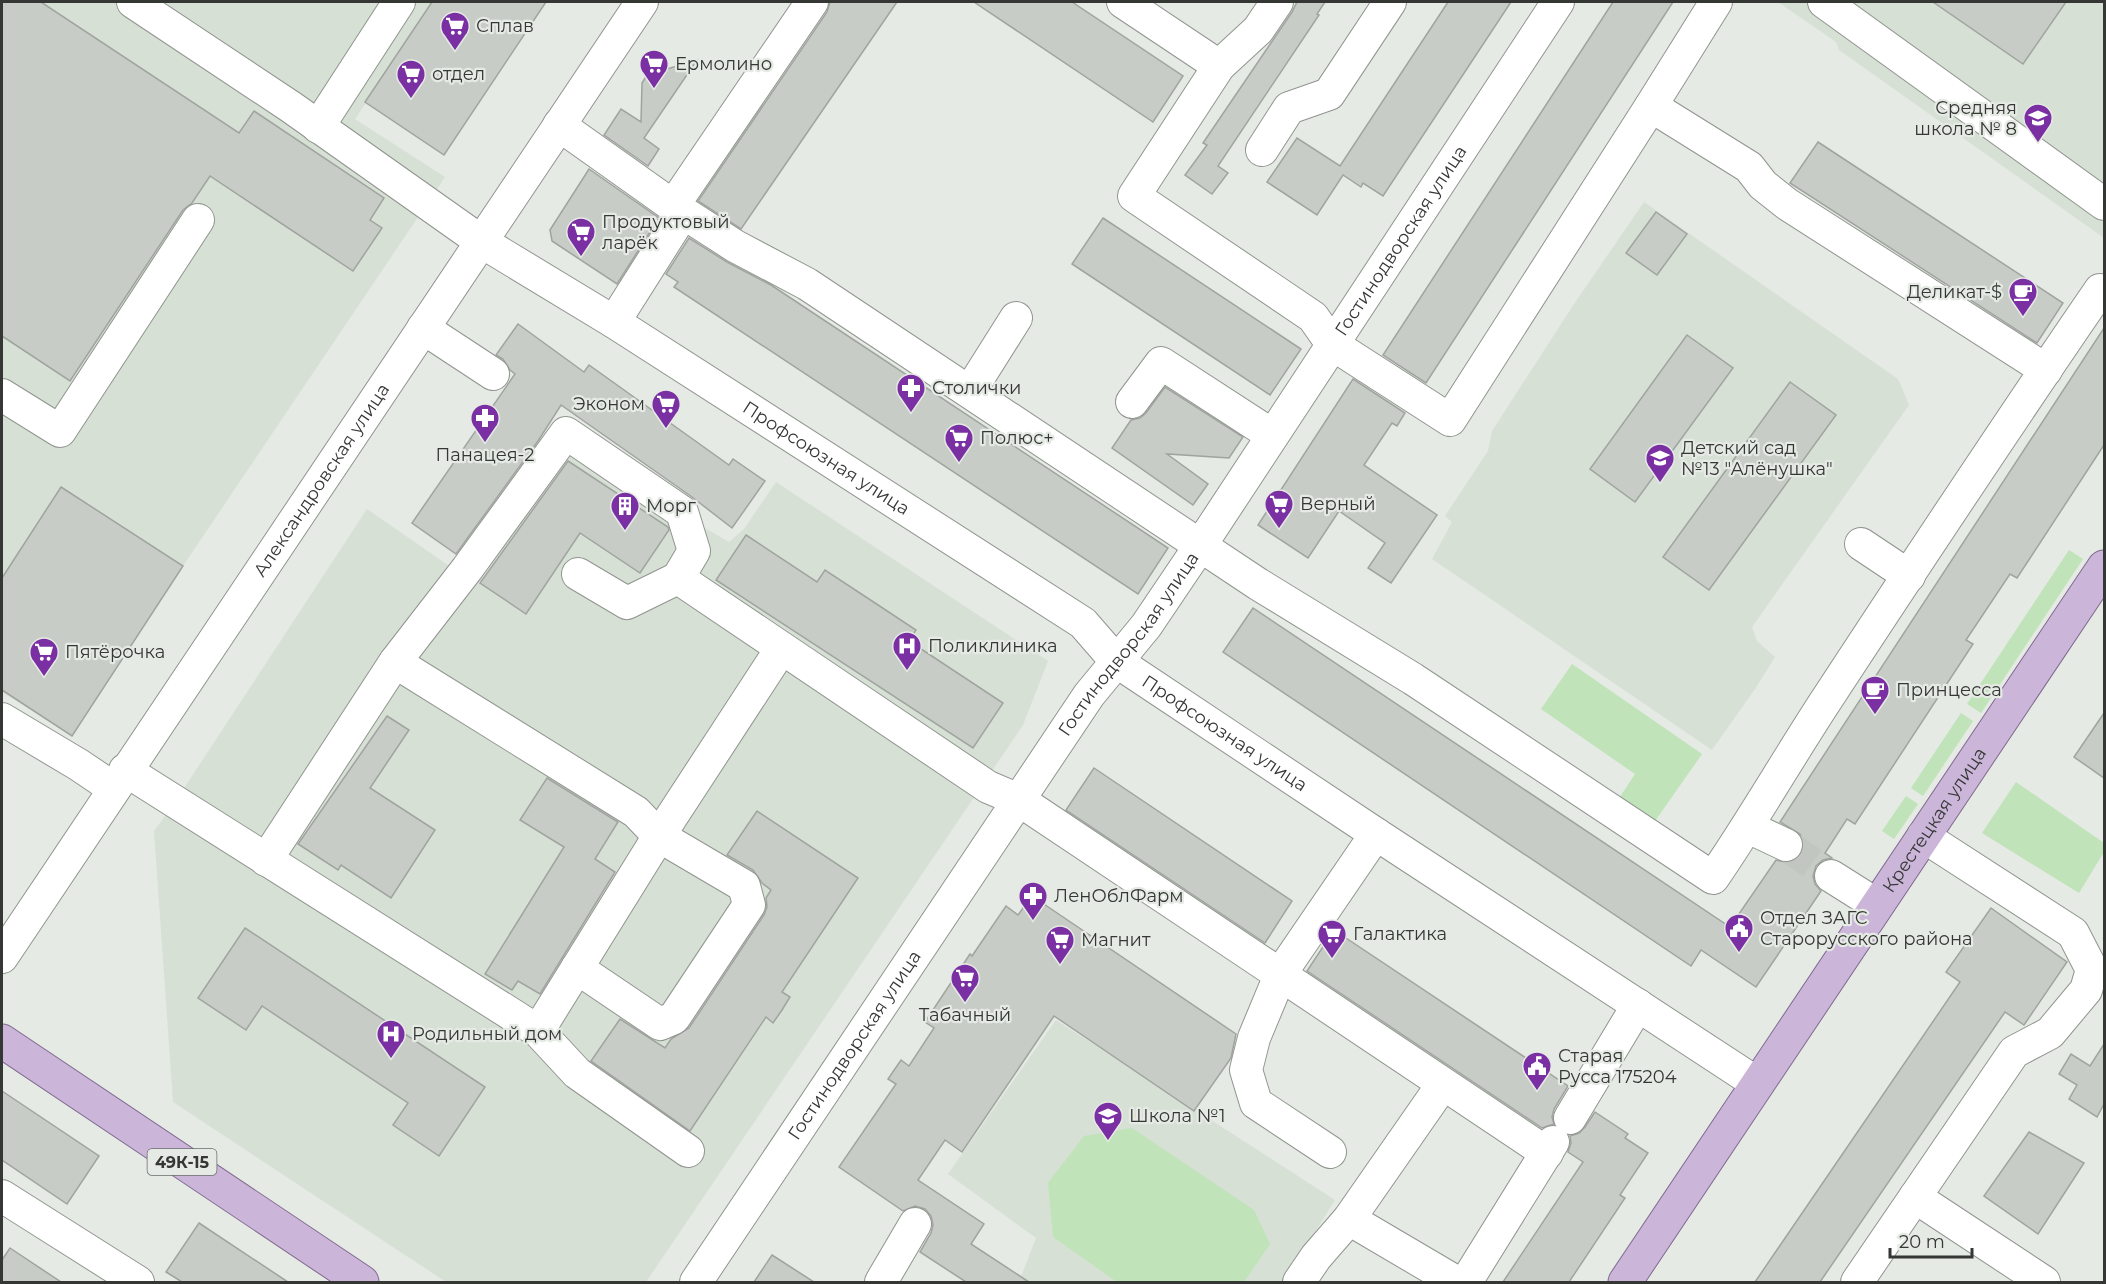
<svg xmlns="http://www.w3.org/2000/svg" width="2106" height="1284" font-family="Montserrat,sans-serif">
	<style>
		.built { fill: #d6e0d4 }
		.green { fill: #c0e3b9 }
		.building { fill: #c7ccc6; stroke: #a0a49f; stroke-width: 1.5 }
		.lines { fill: none; stroke-linecap: round; stroke-linejoin: round }
		.minor-tunnel { stroke: #c2c6c1; stroke-width: 32; stroke-dasharray: 32 16; stroke-linecap: butt }
		.minor-casing { stroke: #90958f; stroke-width: 34 }
		.major-casing { stroke: #80698f; stroke-width: 35 }
		.minor { stroke: #fff; stroke-width: 32 }
		.major { stroke: #cbb5d9; stroke-width: 33 }
		.labels { text-anchor: middle; dominant-baseline: central; stroke-width: 4.5; stroke-linejoin: round; paint-order: stroke }
		.shield { fill: #e5eae4; stroke: #6a6d6a; stroke-width: 1.5 }
		.shield-label { font-size: 16px; font-weight: bold; fill: #353735 }
		.poi-label { font-size: 18px; fill: #353735; stroke: #e5eae4; text-anchor: start }
		.street-label { font-size: 18px; fill: #353735; stroke: #e5eae4 }
	</style>
	<rect width="100%" height="100%" fill="#e5eae4"/>
	<g class="built">
		<path d="M2,2H434L355,119L445,177L183,566L72,736L2,692Z"/>
		<path d="M1778,2H2104V238L1839,50L1836,42Z"/>
		<path d="M1644,202L1898,379L1909,405L1752,627L1757,641L1775,657L1755,689L1712,750L1432,559L1452,522L1445,516L1488,451L1492,431L1572,307Z"/>
		<path d="M567,424L691,520L729,542L744,529L776,482L1048,661L1023,725L646,1282H446L173,1102L154,831L175,802L367,509L458,572Z"/>
		<path d="M1056,1020L1335,1200L1284,1282H1019L1036,1238L948,1174Z"/>
	</g>
	<g class="green">
		<path d="M2069,550L2083,559L1981,713L1967,704Z"/>
		<path d="M1572,664L1702,754L1653,824L1618,800L1635,774L1541,709Z"/>
		<path d="M1961,713L1973,721L1923,796L1911,788Z"/>
		<path d="M2016,782L2104,843V852L2079,893L1982,833Z"/>
		<path d="M1906,796L1918,804L1894,839L1882,831Z"/>
		<path d="M1132,1128L1254,1210L1270,1244L1244,1282H1117L1053,1237L1048,1183L1084,1136Z"/>
	</g>
	<g class="building">
		<path d="M2,2H41L239,133L254,111L384,198L370,220L382,228L353,271L210,176L192,203L183,210L70,381L2,336Z"/>
		<path d="M432,2H546L444,155L365,102Z"/>
		<path d="M830,2H897L741,229L698,201L827,12Z"/>
		<path d="M974,2H1072L1183,76L1153,122Z"/>
		<path d="M1297,2H1325L1317,14L1319,15L1218,166L1228,173L1212,194L1185,175L1207,145L1203,143L1292,12Z"/>
		<path d="M1448,2H1511L1383,196L1363,183L1361,187L1343,175L1317,215L1267,182L1297,138L1340,166Z"/>
		<path d="M1613,2H1673L1426,383L1383,355Z"/>
		<path d="M1933,2H2066L2023,64Z"/>
		<path d="M697,60L644,138L659,149L648,166L604,135L621,109L641,122L642,83L647,75Z"/>
		<path d="M1818,142L2063,303L2037,343L1790,183Z"/>
		<path d="M589,169L659,218L617,284L552,241L550,230Z"/>
		<path d="M1656,212L1687,234L1657,275L1626,253Z"/>
		<path d="M1103,218L1301,349L1270,395L1072,264Z"/>
		<path d="M689,238L727,262L771,285L1168,548L1138,594L674,287L678,282L666,274Z"/>
		<path d="M518,324L584,372L589,365L729,465L733,459L765,481L732,528L692,497L561,405L538,441L456,554L412,523L515,374L510,370L503,359L496,355Z"/>
		<path d="M2104,328V445L2017,578L2010,574L1966,640L1973,644L1855,824L1847,819L1825,853L1832,858L1823,860L1816,866L1813,876L1815,884L1821,891L1756,987L1701,950L1691,966L1223,652L1253,608L1730,927L1776,860L1788,863L1797,859L1802,853L1804,844L1800,834L1780,822Z"/>
		<path d="M1687,335L1733,368L1635,502L1590,469Z"/>
		<path d="M1353,379L1405,413L1397,426L1392,423L1364,465L1437,515L1391,583L1368,568L1385,543L1339,511L1308,558L1258,525Z"/>
		<path d="M1790,382L1836,415L1709,590L1663,557Z"/>
		<path d="M1165,387L1243,437L1229,458L1167,454L1208,484L1193,505L1112,448L1131,420L1140,418L1146,413Z"/>
		<path d="M568,461L668,527L669,530L640,573L580,533L526,614L480,583Z"/>
		<path d="M61,487L183,566L72,736L2,690V578Z"/>
		<path d="M746,535L817,582L825,570L872,601L916,630L909,641L1003,703L973,748L716,580Z"/>
		<path d="M2104,713V778L2074,757Z"/>
		<path d="M387,716L409,730L370,788L435,830L391,898L341,865L338,870L298,844Z"/>
		<path d="M1094,768L1292,901L1265,943L1066,810Z"/>
		<path d="M547,778L618,822L595,859L615,872L540,994L518,981L512,990L485,974L564,847L520,820Z"/>
		<path d="M757,811L858,878L782,992L790,997L782,1010L773,1023L766,1017L690,1131L591,1061L620,1019L665,1048L671,1039L689,1028L764,915L767,907L766,898L771,890L762,883L753,870L727,855Z"/>
		<path d="M1032,896L1236,1034L1231,1058L1194,1111L1054,1016L962,1152L945,1140L918,1180L984,1224L971,1244L1029,1282H966L920,1252L931,1233L933,1225L931,1216L925,1209L915,1206L903,1211L839,1167L896,1084L888,1079L901,1060L909,1066L934,1028L925,1022L970,954L972,956L1006,906L1018,915Z"/>
		<path d="M1991,908L2067,962L2024,1025L2005,1012L1820,1282H1755L1960,982L1946,972Z"/>
		<path d="M245,928L485,1087L439,1156L393,1125L408,1103L262,1006L246,1030L198,998Z"/>
		<path d="M1334,930L1568,1086L1554,1109L1552,1117L1554,1124L1542,1128L1307,971Z"/>
		<path d="M2104,1044V1104L2097,1117L2069,1099L2077,1085L2059,1074L2071,1054L2090,1066Z"/>
		<path d="M2,1091L99,1156L67,1204L2,1160Z"/>
		<path d="M1595,1112L1628,1134L1625,1138L1648,1153L1620,1195L1625,1198L1569,1282H1503L1583,1162L1568,1152L1571,1143L1570,1136L1579,1133L1585,1127Z"/>
		<path d="M2029,1132L2084,1163L2038,1234L1984,1196Z"/>
		<path d="M199,1223L288,1282H182L166,1272Z"/>
		<path d="M10,1248L61,1282H2V1260Z"/>
		<path d="M772,1255L814,1282H754Z"/>
	</g>
	<g class="lines">
		<path class="minor-tunnel" d="M1786,845L1831,876"/>
		<g class="minor-casing">
			<g id="minor">
				<path id="s1" d="M133,2L291,107L482,242L614,322L1083,623L1116,661L1376,834L1758,1084"/>
				<path d="M1123,2L1219,66"/>
				<path d="M1277,2L1258,30L1219,66L1134,196L1313,317L1332,344L1450,420L1651,106L1716,2"/>
				<path d="M1824,2L2104,204"/>
				<path d="M1651,106L1749,167L1763,185L1787,204L2046,370"/>
				<path d="M559,125L673,206L735,246L807,284L1258,584L1413,679L1713,878C1752,821 1786,762 1823,705C1914,566 2006,427 2100,290L2104,292"/>
				<path d="M318,127L399,2"/>
				<path d="M1262,150L1289,108L1329,94L1390,2"/>
				<path d="M673,206L812,2"/>
				<path d="M614,322L683,213"/>
				<path d="M423,328L493,374"/>
				<path d="M970,391L1016,318"/>
				<path d="M2,395L60,431L198,220"/>
				<path d="M1132,402L1161,363L1272,435"/>
				<path d="M1861,544L1909,576"/>
				<path d="M678,578L988,787L1019,800L1547,1153"/>
				<path d="M395,662L636,812L659,836L744,886L749,905L674,1018L660,1024L577,968"/>
				<path d="M2,719L79,765L113,788"/>
				<path d="M125,770L538,1031L577,1073L688,1151"/>
				<path d="M1748,827L1786,845"/>
				<path d="M266,860L395,662L467,569L566,433L682,512L694,551L678,578L627,603L578,574"/>
				<path d="M1831,876L1877,905"/>
				<path id="s2" d="M2,957L642,2"/>
				<path d="M538,1031L659,836L781,649"/>
				<path d="M1570,1118L1638,1005"/>
				<path d="M1330,1152L1256,1103L1246,1070L1254,1038L1281,973L1376,834"/>
				<path d="M2,1196L138,1282"/>
				<path d="M1915,1197L2044,1282"/>
				<path d="M1349,1219L1456,1282"/>
				<path id="s3" d="M696,1282L1089,695L1146,626L1200,546L1558,2"/>
				<path d="M881,1282L915,1224"/>
				<path d="M1299,1282L1316,1257L1349,1219L1443,1084"/>
				<path d="M1466,1282L1553,1142"/>
				<path d="M1857,1282L2014,1052L2050,1033L2086,990L2092,970L2073,933L1923,836"/>
			</g>
		</g>
		<g class="major-casing">
			<g id="major">
				<path d="M2,1041L362,1282"/>
				<path id="s4" d="M1625,1282L2104,567"/>
			</g>
		</g>
		<use href="#minor" class="minor"/>
		<use href="#major" class="major"/>
	</g>
	<defs>
		<g id="supermarket-pin" transform="scale(1.5)"><path d="M0 17L-7.5 6A9.5 9.5 0 1 1 7.5 6Z" fill="#7a30a3" stroke="#e5eae4"/><path d="M-6-5.5h2.5l.6 2H6L4.5 2H-2.5L-4.4-4H-6ZM-1.5 3.2a1.3 1.3 0 1 0 .1 0ZM3 3.2a1.3 1.3 0 1 0 .1 0Z" fill="#fff"/></g>
		<g id="school-pin" transform="scale(1.5)"><path d="M0 17L-7.5 6A9.5 9.5 0 1 1 7.5 6Z" fill="#7a30a3" stroke="#e5eae4"/><path d="M0-5L7-2L0 1L-7-2ZM-4 1L0 2.5L4 1V4Q0 6-4 4Z" fill="#fff"/></g>
		<g id="cafe-pin" transform="scale(1.5)"><path d="M0 17L-7.5 6A9.5 9.5 0 1 1 7.5 6Z" fill="#7a30a3" stroke="#e5eae4"/><path d="M-5.5-4.5H6V0H3Q3 3.5 0 3.5H-2.5Q-5.5 3.5-5.5 0ZM3-3.2v2h1.7v-2ZM-6 4.5H4V6H-6Z" fill="#fff"/></g>
		<g id="pharmacy-pin" transform="scale(1.5)"><path d="M0 17L-7.5 6A9.5 9.5 0 1 1 7.5 6Z" fill="#7a30a3" stroke="#e5eae4"/><path d="M-2-6h4v4h4v4h-4v4h-4v-4h-4v-4h4Z" fill="#fff"/></g>
		<g id="building-pin" transform="scale(1.5)"><path d="M0 17L-7.5 6A9.5 9.5 0 1 1 7.5 6Z" fill="#7a30a3" stroke="#e5eae4"/><path d="M-4-6H4V6H1V3H-1V6H-4ZM-2.5-4.3h1.7v1.8h-1.7ZM.8-4.3h1.7v1.8H.8ZM-2.5-1h1.7V.8h-1.7ZM.8-1h1.7V.8H.8Z" fill="#fff"/></g>
		<g id="hospital-pin" transform="scale(1.5)"><path d="M0 17L-7.5 6A9.5 9.5 0 1 1 7.5 6Z" fill="#7a30a3" stroke="#e5eae4"/><path d="M-5-5h3v3.5h4V-5h3V5h-3V1.5h-4V5h-3Z" fill="#fff"/></g>
		<g id="civic-pin" transform="scale(1.5)"><path d="M0 17L-7.5 6A9.5 9.5 0 1 1 7.5 6Z" fill="#7a30a3" stroke="#e5eae4"/><path d="M-.6-6.5H3V-4.5H.6V-3L4-1V1h2V6H-6V1h2V-1L-.6-3ZM-1.2 2.5V6h2.4V2.5Z" fill="#fff"/></g>
	</defs>
	<g fill-rule="evenodd">
		<use href="#supermarket-pin" x="455" y="26"/>
		<use href="#supermarket-pin" x="654" y="64"/>
		<use href="#supermarket-pin" x="411" y="74"/>
		<use href="#school-pin" x="2038" y="118"/>
		<use href="#supermarket-pin" x="581" y="232"/>
		<use href="#cafe-pin" x="2023" y="292"/>
		<use href="#pharmacy-pin" x="911" y="388"/>
		<use href="#supermarket-pin" x="666" y="404"/>
		<use href="#pharmacy-pin" x="485" y="418"/>
		<use href="#supermarket-pin" x="959" y="438"/>
		<use href="#school-pin" x="1660" y="458"/>
		<use href="#supermarket-pin" x="1279" y="504"/>
		<use href="#building-pin" x="625" y="506"/>
		<use href="#hospital-pin" x="907" y="646"/>
		<use href="#supermarket-pin" x="44" y="652"/>
		<use href="#cafe-pin" x="1875" y="690"/>
		<use href="#pharmacy-pin" x="1033" y="896"/>
		<use href="#civic-pin" x="1739" y="928"/>
		<use href="#supermarket-pin" x="1332" y="934"/>
		<use href="#supermarket-pin" x="1060" y="940"/>
		<use href="#supermarket-pin" x="965" y="978"/>
		<use href="#hospital-pin" x="391" y="1034"/>
		<use href="#civic-pin" x="1537" y="1066"/>
		<use href="#school-pin" x="1108" y="1116"/>
	</g>
	<g class="labels">
		<rect class="shield" x="147.5" y="1149" width="69" height="26" rx="4.5"/>
		<g class="shield-label">
			<text x="182" y="1162">49К-15</text>
		</g>
		<g class="poi-label">
			<text x="476" y="26">Сплав</text>
			<text x="675" y="64">Ермолино</text>
			<text x="432" y="74">отдел</text>
			<text x="2017" y="108" text-anchor="end">Средняя<tspan x="2017" dy="21">школа № 8</tspan></text>
			<text x="602" y="222">Продуктовый<tspan x="602" dy="21">ларёк</tspan></text>
			<text x="2002" y="292" text-anchor="end">Деликат-$</text>
			<text x="932" y="388">Столички</text>
			<text x="645" y="404" text-anchor="end">Эконом</text>
			<text x="980" y="438">Полюс+</text>
			<text x="1681" y="448">Детский сад<tspan x="1681" dy="21">№13 "Алёнушка"</tspan></text>
			<text x="485" y="455" text-anchor="middle">Панацея-2</text>
			<text x="1300" y="504">Верный</text>
			<text x="646" y="506">Морг</text>
			<text x="928" y="646">Поликлиника</text>
			<text x="65" y="652">Пятёрочка</text>
			<text x="1896" y="690">Принцесса</text>
			<text x="1054" y="896">ЛенОблФарм</text>
			<text x="1760" y="918">Отдел ЗАГС<tspan x="1760" dy="21">Старорусского района</tspan></text>
			<text x="1353" y="934">Галактика</text>
			<text x="1081" y="940">Магнит</text>
			<text x="965" y="1015" text-anchor="middle">Табачный</text>
			<text x="412" y="1034">Родильный дом</text>
			<text x="1558" y="1056">Старая<tspan x="1558" dy="21">Русса 175204</tspan></text>
			<text x="1129" y="1116">Школа №1</text>
		</g>
		<g class="street-label">
			<text stroke="none"><textPath href="#s3" startOffset="1258">Гостинодворская улица</textPath></text>
			<text stroke="none"><textPath href="#s1" startOffset="830">Профсоюзная улица</textPath></text>
			<text stroke="none"><textPath href="#s2" startOffset="574">Александровская улица</textPath></text>
			<text stroke="none"><textPath href="#s3" startOffset="771">Гостинодворская улица</textPath></text>
			<text stroke="none"><textPath href="#s1" startOffset="1316">Профсоюзная улица</textPath></text>
			<text stroke="none"><textPath href="#s4" startOffset="556">Крестецкая улица</textPath></text>
			<text stroke="none"><textPath href="#s3" startOffset="285">Гостинодворская улица</textPath></text>
		</g>
	</g>
	<rect width="2106" height="1284" fill="none" stroke="#353735" stroke-width="6"/>
	<path d="M1890 1248v9h82v-9" fill="none" stroke="#353735" stroke-width="3"/>
	<text x="1899" y="1248" font-size="18" fill="#353735" stroke="#e5eae4" stroke-width="4.5" paint-order="stroke">20 m</text>
</svg>
